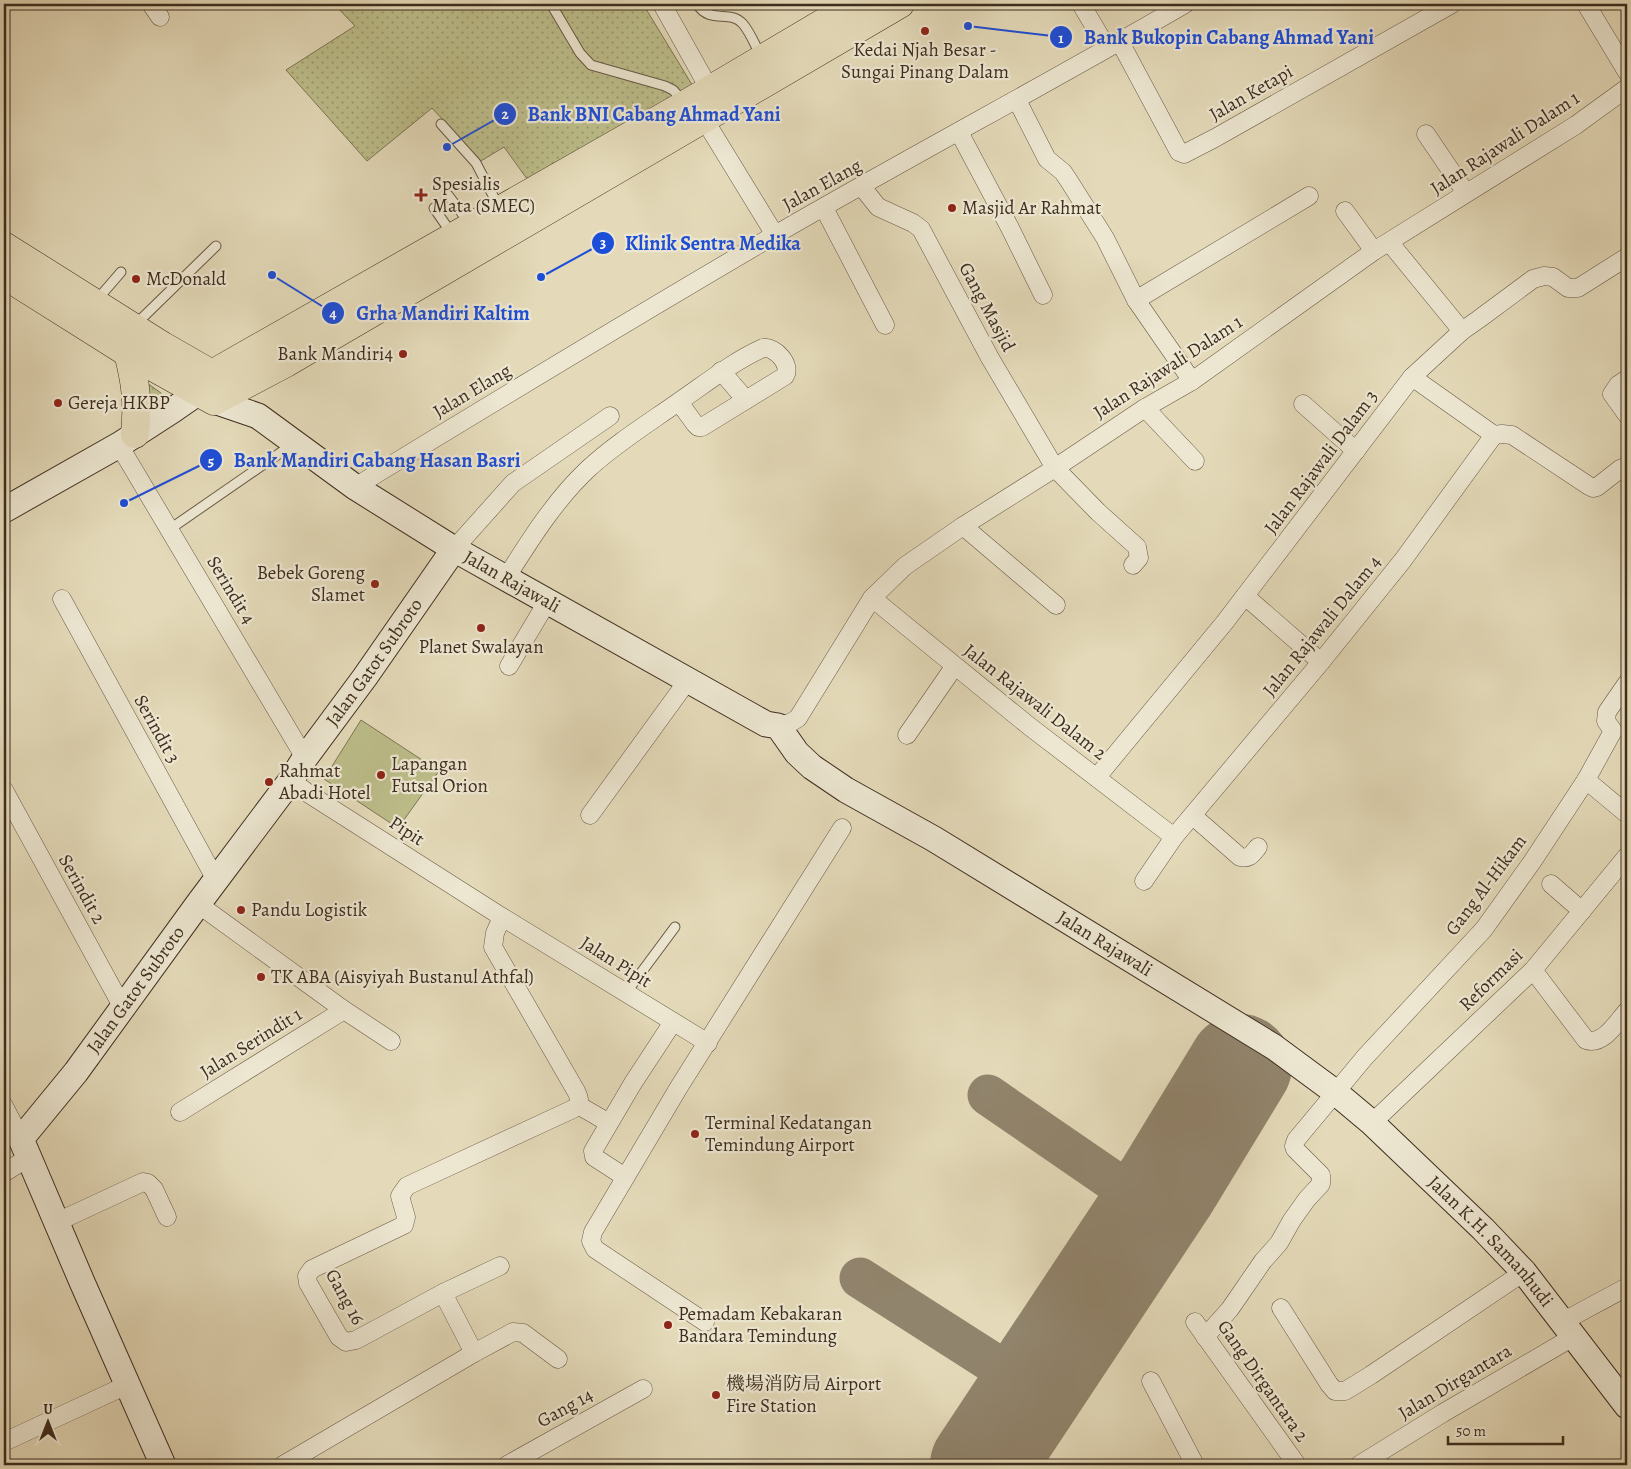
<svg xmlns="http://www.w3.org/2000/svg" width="1631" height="1469" font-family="Alegreya,'Noto Serif SC',serif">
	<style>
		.grass { fill: url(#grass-dots); stroke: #7d7554 }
		.park { fill: url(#park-crowns); stroke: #7d7554 }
		.pitch { fill: #bcbd8a; stroke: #7d7554 }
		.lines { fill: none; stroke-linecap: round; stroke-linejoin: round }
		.taxiway { stroke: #91846c; stroke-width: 41 }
		.runway { stroke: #91846c; stroke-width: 104 }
		.lane-casing { stroke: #685845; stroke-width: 11 }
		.street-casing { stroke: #685845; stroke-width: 19 }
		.secondary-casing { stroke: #3e2d1e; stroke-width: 27 }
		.primary-casing { stroke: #3e2d1e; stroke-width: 29 }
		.lane { stroke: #ede7d2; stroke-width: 9 }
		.street { stroke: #ede7d2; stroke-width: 18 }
		.secondary { stroke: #ede7d2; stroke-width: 25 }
		.primary { stroke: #e4dab9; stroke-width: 28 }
		.poi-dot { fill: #8f2418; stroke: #ede7d2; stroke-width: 2 }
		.labels { text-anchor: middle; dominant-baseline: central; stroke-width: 4.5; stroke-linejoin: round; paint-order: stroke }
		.poi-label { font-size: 19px; fill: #3e2d1e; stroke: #ede7d2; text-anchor: start }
		.street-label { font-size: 19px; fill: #3e2d1e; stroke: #ede7d2 }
		.leader { fill: none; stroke: #1d4ed8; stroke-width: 2 }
		.callout-dot { fill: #1d4ed8; stroke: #ede7d2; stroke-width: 2 }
		.mark-label { font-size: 15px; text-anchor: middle; font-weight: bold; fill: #fff }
		.callout-label { font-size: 20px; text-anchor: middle; font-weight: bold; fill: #1d4ed8; stroke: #ede7d2; stroke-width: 4.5; stroke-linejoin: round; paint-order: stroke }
	</style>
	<defs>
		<pattern id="grass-dots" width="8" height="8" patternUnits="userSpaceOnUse" patternTransform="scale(1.25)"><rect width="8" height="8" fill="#bcbd8a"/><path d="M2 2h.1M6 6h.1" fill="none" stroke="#9a9a70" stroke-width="1.8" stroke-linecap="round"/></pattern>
		<pattern id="park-crowns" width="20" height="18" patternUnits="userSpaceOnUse" patternTransform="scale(1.25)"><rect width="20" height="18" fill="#bcbd8a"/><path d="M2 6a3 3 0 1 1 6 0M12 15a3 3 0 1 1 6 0" fill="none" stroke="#9a9a70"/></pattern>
	</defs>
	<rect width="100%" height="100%" fill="#e4dab9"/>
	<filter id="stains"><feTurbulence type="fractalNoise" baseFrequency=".004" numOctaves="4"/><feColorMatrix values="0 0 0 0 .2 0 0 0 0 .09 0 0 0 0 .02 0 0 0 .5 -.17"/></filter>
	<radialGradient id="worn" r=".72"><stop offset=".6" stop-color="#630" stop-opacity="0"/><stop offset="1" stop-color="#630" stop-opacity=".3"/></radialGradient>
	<path class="grass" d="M334,4H643L694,88L530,183L504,147L481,161L432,108L367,161L286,70L355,26Z"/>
	<path class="park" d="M147,383L161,393L162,399L159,405L143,410Z"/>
	<path class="pitch" d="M361,720L439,771L398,828L324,779Z"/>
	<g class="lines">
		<g class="taxiway">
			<path d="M988,1095L1129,1192C1136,1204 1139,1214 1139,1228"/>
			<path d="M1129,1192C1144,1197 1153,1193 1167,1186"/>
			<path d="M860,1278L1004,1370C1025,1375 1041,1361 1058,1350"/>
			<path d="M1004,1370L1014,1380L1015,1415"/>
		</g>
		<path class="runway" d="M982,1465L1167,1186L1240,1066"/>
		<g class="lane-casing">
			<g id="lane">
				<path d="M551,4L580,53L591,65L665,86L673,90L684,102"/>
				<path d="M697,4C710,25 730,9 743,24C750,32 756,47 761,56"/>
				<path d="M441,124L476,163L499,207"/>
				<path d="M448,195L470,224"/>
				<path d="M434,208L452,234"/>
				<path d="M96,301L121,272"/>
				<path d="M135,325L216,246"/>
				<path d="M170,529L293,444"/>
				<path d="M626,993L675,927"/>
			</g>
		</g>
		<g class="street-casing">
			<g id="street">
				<path d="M151,4L160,17"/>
				<path d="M662,4L710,90"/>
				<path d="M1081,4L1107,48"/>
				<path d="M1586,4L1627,72"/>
				<path d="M1120,42L1179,152L1184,154L1215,138L1452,4"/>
				<path d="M1017,100L1047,159L1063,172L1069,181L1105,238L1136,300L1192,381"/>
				<path d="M704,119L775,235"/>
				<path d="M959,132L1010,228L1043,295"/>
				<path d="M1426,134L1466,193"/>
				<path d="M862,187L878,207L913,223L921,229L990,358L1055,468L1098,512L1137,547L1139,558L1133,565"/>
				<path d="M824,208L885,325"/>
				<path d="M1345,211L1374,251"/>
				<path d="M1390,243L1462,331"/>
				<path d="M1136,300L1309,196"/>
				<path d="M721,371L746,400"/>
				<path d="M1412,377L1494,435L1502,434L1512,435L1589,486L1593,488L1597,487L1620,469L1627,466"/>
				<path d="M1627,379L1618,385L1612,394L1627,415"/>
				<path d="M1303,404L1356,451"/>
				<path d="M1145,408L1195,461"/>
				<path d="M119,445L305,758"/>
				<path d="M355,487C494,402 633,318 773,236C909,157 1049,83 1185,4"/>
				<path d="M963,526L1056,605"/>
				<path d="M454,549L513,483L610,416"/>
				<path d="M506,578C530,540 555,500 588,469C615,444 647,424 677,403C705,384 732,362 763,348C775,346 792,365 785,376L702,427H698L695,424L679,402"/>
				<path d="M1245,596L1321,662"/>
				<path d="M872,598L1029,726L1174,837"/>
				<path d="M62,599L216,880"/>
				<path d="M509,666L547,602"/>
				<path d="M778,726L790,723L798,718L872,598L905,566L963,526L1055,468L1145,408L1192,381L1374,251L1576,125L1627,88"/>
				<path d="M907,735L954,667"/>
				<path d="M1097,777L1225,622L1412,377L1462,331L1479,319L1533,279L1544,276L1553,277L1568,288H1578L1627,257"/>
				<path d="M291,780L309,794L502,917L708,1043"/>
				<path d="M1586,780L1627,814"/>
				<path d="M4,790L123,1008"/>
				<path d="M590,815L688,680"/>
				<path d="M1193,816L1240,857C1250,859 1252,854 1258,847"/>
				<path d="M1144,881L1174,837L1321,662L1403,560L1494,435"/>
				<path d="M1551,884L1582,911"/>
				<path d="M198,904L344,1010L391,1041"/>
				<path d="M1533,970L1586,1040C1603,1046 1617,1022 1627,1011"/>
				<path d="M578,1105L609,1123"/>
				<path d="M4,1106L21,1139"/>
				<path d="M180,1112L344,1010"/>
				<path d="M1372,1123L1533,970L1627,856"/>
				<path d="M4,1173L29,1157"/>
				<path d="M625,1177L594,1157L593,1151L633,1083L673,1022"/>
				<path d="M57,1222L143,1182L148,1183L154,1189L167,1217"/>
				<path d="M443,1293L500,1266"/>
				<path d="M1281,1308L1329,1384L1335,1391H1345L1371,1375L1524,1272"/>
				<path d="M705,1322L595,1249L591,1241L593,1232L679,1087L842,828"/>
				<path d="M1195,1322L1297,1465"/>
				<path d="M1562,1322L1627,1287"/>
				<path d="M1205,1337L1230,1309L1263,1261L1279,1243L1292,1220L1307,1199L1321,1184V1175L1295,1149L1294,1146L1296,1140L1365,1057L1484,929L1532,862L1586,780L1613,731L1606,721L1607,712L1627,683"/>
				<path d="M474,1353L443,1293L356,1340L346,1342L339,1337L308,1283L307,1276L312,1269L404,1225L406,1217L400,1196L407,1186L573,1109C581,1104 580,1099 576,1091L493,947L495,933L502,917"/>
				<path d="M1151,1381L1195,1465"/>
				<path d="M4,1442L127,1385"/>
				<path d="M283,1465L474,1353L513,1332L523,1333L558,1359"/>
				<path d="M507,1465L643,1389"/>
				<path d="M1359,1465L1443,1413L1573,1337"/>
			</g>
		</g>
		<g class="secondary-casing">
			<g id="secondary">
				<path id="s1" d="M214,401L258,416L355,487L454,549L766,724L778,726L797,753L812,767L846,790L934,839L1274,1047L1335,1092L1372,1123L1483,1229L1524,1272L1627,1406"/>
				<path d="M4,510L119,445L173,410L199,392"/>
				<path id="s2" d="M163,1465L82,1282L21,1139L76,1072L198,904L291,780L305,758L365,677L454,549"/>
			</g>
		</g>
		<g class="primary-casing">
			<g id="primary">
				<path d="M4,246L163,346L224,381"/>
				<path d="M4,275L128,353L214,401L286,363L900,4"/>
				<path d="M128,353C136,384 138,402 135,434"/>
				<path d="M188,386L212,374L686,104L855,4"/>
			</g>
		</g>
		<use href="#lane" class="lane"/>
		<use href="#street" class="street"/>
		<use href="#secondary" class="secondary"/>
		<use href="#primary" class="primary"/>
	</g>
	<g class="poi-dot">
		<circle cx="925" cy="31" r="5"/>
		<path d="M418.5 187.5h5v5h5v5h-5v5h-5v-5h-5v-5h5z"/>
		<circle cx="952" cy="208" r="5"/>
		<circle cx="136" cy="279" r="5"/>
		<circle cx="403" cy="354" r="5"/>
		<circle cx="58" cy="403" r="5"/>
		<circle cx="375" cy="584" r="5"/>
		<circle cx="481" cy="628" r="5"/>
		<circle cx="381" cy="775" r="5"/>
		<circle cx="269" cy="782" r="5"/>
		<circle cx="241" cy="910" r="5"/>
		<circle cx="261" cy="977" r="5"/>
		<circle cx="695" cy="1134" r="5"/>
		<circle cx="668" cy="1325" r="5"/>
		<circle cx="716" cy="1395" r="5"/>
	</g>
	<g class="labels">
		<g class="poi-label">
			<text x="925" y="50" text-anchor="middle">Kedai Njah Besar -<tspan x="925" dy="22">Sungai Pinang Dalam</tspan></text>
			<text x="432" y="184">Spesialis<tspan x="432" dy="22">Mata (SMEC)</tspan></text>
			<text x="962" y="208">Masjid Ar Rahmat</text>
			<text x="146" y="279">McDonald</text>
			<text x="393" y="354" text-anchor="end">Bank Mandiri4</text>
			<text x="68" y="403">Gereja HKBP</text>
			<text x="365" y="573" text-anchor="end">Bebek Goreng<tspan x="365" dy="22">Slamet</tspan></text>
			<text x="481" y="647" text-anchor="middle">Planet Swalayan</text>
			<text x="391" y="764">Lapangan<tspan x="391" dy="22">Futsal Orion</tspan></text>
			<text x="279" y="771">Rahmat<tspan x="279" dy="22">Abadi Hotel</tspan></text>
			<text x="251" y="910">Pandu Logistik</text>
			<text x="271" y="977">TK ABA (Aisyiyah Bustanul Athfal)</text>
			<text x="705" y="1123">Terminal Kedatangan<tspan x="705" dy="22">Temindung Airport</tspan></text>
			<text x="678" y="1314">Pemadam Kebakaran<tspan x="678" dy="22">Bandara Temindung</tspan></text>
			<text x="726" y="1384">機場消防局 Airport<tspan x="726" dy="22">Fire Station</tspan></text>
		</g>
		<g class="street-label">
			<text transform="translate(1251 93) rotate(-30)">Jalan Ketapi</text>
			<text transform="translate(1505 143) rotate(-33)">Jalan Rajawali Dalam 1</text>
			<text transform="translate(822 185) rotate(-29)">Jalan Elang</text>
			<text transform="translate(987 307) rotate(62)">Gang Masjid</text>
			<text transform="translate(1168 367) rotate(-33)">Jalan Rajawali Dalam 1</text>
			<text transform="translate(472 391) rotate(-31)">Jalan Elang</text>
			<text transform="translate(1321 462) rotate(-53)">Jalan Rajawali Dalam 3</text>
			<text stroke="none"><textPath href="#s1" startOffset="350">Jalan Rajawali</textPath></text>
			<text transform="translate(231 590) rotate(59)">Serindit 4</text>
			<text transform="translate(1322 626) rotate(-51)">Jalan Rajawali Dalam 4</text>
			<text stroke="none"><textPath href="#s2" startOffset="949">Jalan Gatot Subroto</textPath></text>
			<text transform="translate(1035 702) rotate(38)">Jalan Rajawali Dalam 2</text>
			<text transform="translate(157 729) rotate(61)">Serindit 3</text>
			<text transform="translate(407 831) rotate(33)">Pipit</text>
			<text transform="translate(1486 885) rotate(-53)">Gang Al-Hikam</text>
			<text transform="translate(82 889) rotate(61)">Serindit 2</text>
			<text stroke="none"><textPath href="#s1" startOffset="1049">Jalan Rajawali</textPath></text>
			<text transform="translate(616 962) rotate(32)">Jalan Pipit</text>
			<text transform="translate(1491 980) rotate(-44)">Reformasi</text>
			<text stroke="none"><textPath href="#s2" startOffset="544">Jalan Gatot Subroto</textPath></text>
			<text transform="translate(251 1043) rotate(-32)">Jalan Serindit 1</text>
			<text stroke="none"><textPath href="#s1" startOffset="1539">Jalan K.H. Samanhudi</textPath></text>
			<text transform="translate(345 1297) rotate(61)">Gang 16</text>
			<text transform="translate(1263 1381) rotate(55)">Gang Dirgantara 2</text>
			<text transform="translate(1455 1382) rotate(-31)">Jalan Dirgantara</text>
			<text transform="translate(565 1408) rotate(-29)">Gang 14</text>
		</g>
	</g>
	<path class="leader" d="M968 26L1061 37M447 147L505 114M541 277L603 243M272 275L333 313M124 503L211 460"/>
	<g class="callout-dot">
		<circle cx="968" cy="26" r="5"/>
		<circle cx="447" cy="147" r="5"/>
		<circle cx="541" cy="277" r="5"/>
		<circle cx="272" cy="275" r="5"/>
		<circle cx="124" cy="503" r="5"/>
		<circle cx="1061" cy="37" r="12"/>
		<circle cx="505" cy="114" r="12"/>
		<circle cx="603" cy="243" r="12"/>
		<circle cx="333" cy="313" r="12"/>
		<circle cx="211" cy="460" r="12"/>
	</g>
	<g class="mark-label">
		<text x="1061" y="43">1</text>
		<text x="505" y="119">2</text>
		<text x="603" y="248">3</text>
		<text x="333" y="318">4</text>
		<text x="211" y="466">5</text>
	</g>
	<g class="callout-label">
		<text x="1229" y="44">Bank Bukopin Cabang Ahmad Yani</text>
		<text x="654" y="121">Bank BNI Cabang Ahmad Yani</text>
		<text x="713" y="250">Klinik Sentra Medika</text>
		<text x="443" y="320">Grha Mandiri Kaltim</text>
		<text x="377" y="467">Bank Mandiri Cabang Hasan Basri</text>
	</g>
	<rect width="1631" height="1469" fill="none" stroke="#e4dab9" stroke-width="20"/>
	<rect x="5" y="5" width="1621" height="1459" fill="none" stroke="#3e2d1e" stroke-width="2.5"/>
	<rect x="10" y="10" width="1611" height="1449" fill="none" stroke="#3e2d1e"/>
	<g transform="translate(48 1422)" stroke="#ede7d2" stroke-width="4" paint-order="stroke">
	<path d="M0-4L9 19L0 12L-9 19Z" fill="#3e2d1e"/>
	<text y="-8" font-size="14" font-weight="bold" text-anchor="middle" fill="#3e2d1e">U</text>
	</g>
	<path d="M1448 1436v8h115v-8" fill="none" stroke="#3e2d1e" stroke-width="2.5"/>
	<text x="1456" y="1436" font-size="15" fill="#3e2d1e" stroke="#ede7d2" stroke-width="4" paint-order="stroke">50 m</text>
	<rect width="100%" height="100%" filter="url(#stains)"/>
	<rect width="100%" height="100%" fill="url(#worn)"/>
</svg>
